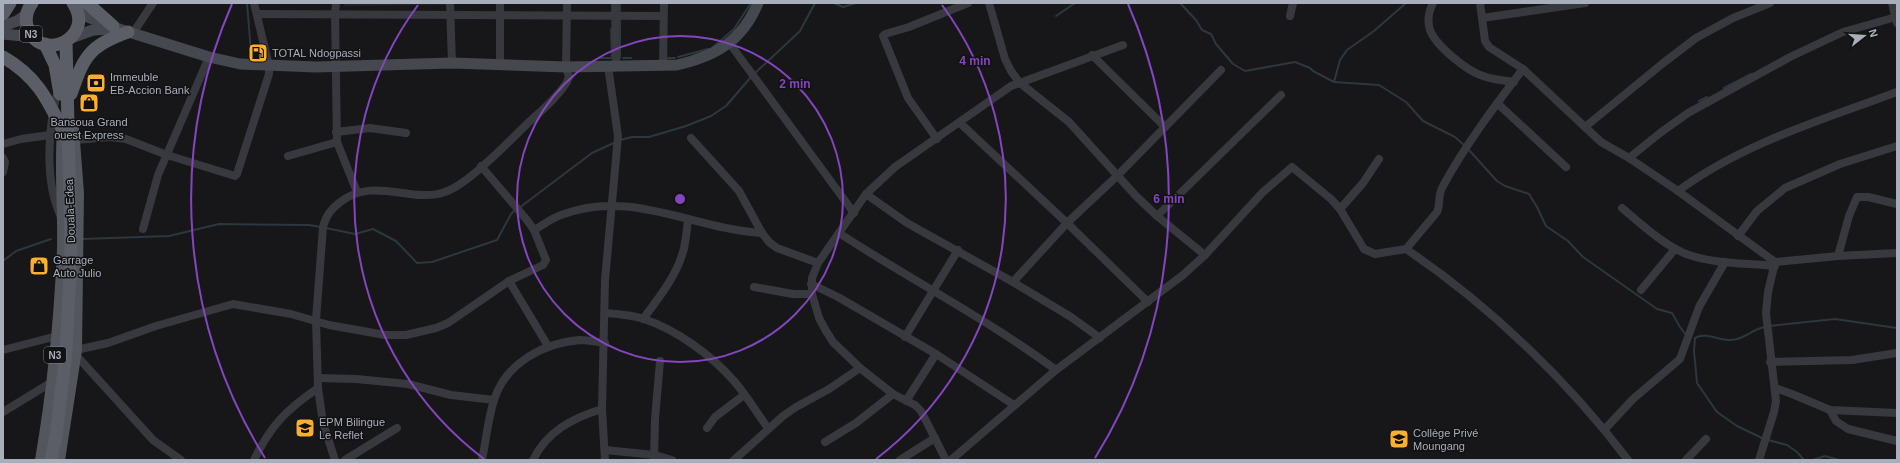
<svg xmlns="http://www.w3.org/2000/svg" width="1900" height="463" font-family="Helvetica,sans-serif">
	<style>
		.built { fill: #232326 }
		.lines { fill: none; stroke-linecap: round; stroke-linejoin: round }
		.stream { stroke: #2c373e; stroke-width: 2 }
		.minor { stroke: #38393e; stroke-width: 8 }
		.secondary { stroke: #45484e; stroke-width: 11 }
		.primary { stroke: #53565d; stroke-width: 12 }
		.trunk { stroke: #5b5e66; stroke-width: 13 }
		.ring { fill: none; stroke: #8446be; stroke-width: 2 }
		.labels { text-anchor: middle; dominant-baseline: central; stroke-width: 3; stroke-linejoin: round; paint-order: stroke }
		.shield { fill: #121214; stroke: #7b7f88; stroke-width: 1 }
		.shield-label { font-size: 10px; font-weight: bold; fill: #a8aeba }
		.poi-label { font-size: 11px; fill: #a8aeba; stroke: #121214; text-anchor: start }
		.street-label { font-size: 11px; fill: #a8aeba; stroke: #121214 }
		.centre { fill: #8446be; stroke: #121214; stroke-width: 2 }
		.ring-label { font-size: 12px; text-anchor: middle; font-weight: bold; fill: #8446be; stroke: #121214; stroke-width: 3; stroke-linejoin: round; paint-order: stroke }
	</style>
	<rect width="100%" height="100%" fill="#171719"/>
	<path class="built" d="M344,3H446V5L344,6Z"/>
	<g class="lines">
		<g class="stream">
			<path d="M247,3L251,52"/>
			<path d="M620,3V11"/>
			<path d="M834,3L843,7L856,3"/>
			<path d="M1180,3L1196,20L1202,30L1211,34L1216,44L1233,64L1245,71L1295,62L1310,68L1313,71L1334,82L1379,85L1406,102L1423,121L1455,137L1465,146"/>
			<path d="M1056,16L1075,3"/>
			<path d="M611,29L612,58"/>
			<path d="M713,47L734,29L751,3"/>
			<path d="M678,57L708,49"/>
			<path d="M600,58H611"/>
			<path d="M620,58V19"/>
			<path d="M623,58H631"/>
			<path d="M667,58H675"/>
			<path d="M754,74L800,31L815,3"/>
			<path d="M1334,82L1340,60L1347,50L1374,31L1406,3"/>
			<path d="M1724,88L1751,74"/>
			<path d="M1699,101L1707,97"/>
			<path d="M620,140L632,137H649L686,126L711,116L726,106L751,77"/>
			<path d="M1468,149L1497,181L1505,186L1529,194L1537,207L1546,226L1568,241L1583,257L1657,309L1672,313L1680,327L1686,335"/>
			<path d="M519,208L592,153L616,142"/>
			<path d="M326,228L355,234L373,229L396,241L417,263L432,262L497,240L511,214L515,210"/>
			<path d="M82,239L169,236L219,224L309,225L321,227"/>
			<path d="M3,261L16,251L51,239"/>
			<path d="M1769,326L1835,319L1897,328"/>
			<path d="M1695,338C1706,332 1717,340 1729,340C1742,341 1752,329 1765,327"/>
			<path d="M1695,338L1694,351L1697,383L1717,412L1737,426L1764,439"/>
			<path d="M1768,440L1787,445L1797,452L1804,460"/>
			<path d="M1813,460L1825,456L1839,460"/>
		</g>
		<g class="minor">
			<path d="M336,3L335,14L337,142L357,192"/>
			<path d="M450,3L452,63"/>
			<path d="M615,3L616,65"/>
			<path d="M989,3L1005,59L1011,71L1020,83L1069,122L1136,196L1157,216L1205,255"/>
			<path d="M1433,3C1429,11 1427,21 1430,30C1436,46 1467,71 1483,76C1493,80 1504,80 1514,82"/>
			<path d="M1480,3L1485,41L1489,47L1523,69L1601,142L1629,158L1678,191L1775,262L1838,256L1897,253"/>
			<path d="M1892,3L1897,23"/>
			<path d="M257,14L663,16"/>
			<path d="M1290,16L1293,3"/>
			<path d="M1482,18L1585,3"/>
			<path d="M133,33L153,3"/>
			<path d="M730,44L854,213"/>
			<path d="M1092,55L1165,127"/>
			<path d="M500,65V3"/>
			<path d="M663,65L664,3"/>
			<path d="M58,89C48,128 44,181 61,217"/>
			<path d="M1497,103L1566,167"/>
			<path d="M960,123L1067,223L1148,302"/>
			<path d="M1585,127L1662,64L1696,38L1733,18L1770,3"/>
			<path d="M336,132L370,128L406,133"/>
			<path d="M691,138L739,191L762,233L769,242L777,248L818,263"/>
			<path d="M937,139L908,98L883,36L885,34L909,27L968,3"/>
			<path d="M75,140L110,137L126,139L167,155L235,176L237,174L269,74V66L254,3"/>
			<path d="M3,144L21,139L50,135"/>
			<path d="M288,156L337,142"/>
			<path d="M3,158L5,162L3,172"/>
			<path d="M1629,158L1660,133L1688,113L1790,57L1843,32L1896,17"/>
			<path d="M1678,191C1743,143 1822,120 1897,92"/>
			<path d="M866,194L907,223L1013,282L1071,317L1100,338"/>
			<path d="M1622,208C1641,224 1666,247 1689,255C1715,264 1747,263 1775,266"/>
			<path d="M1340,209L1363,183L1379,159"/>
			<path d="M1157,216L1281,95"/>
			<path d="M143,229L158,175L209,57"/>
			<path d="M534,230C543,225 552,218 561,215C630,188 693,229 762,233"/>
			<path d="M839,233C911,280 987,319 1056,370"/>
			<path d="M1738,236L1757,211L1785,188L1840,164L1897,146"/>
			<path d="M1406,249L1437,212C1441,204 1437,196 1443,186C1466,144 1494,107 1523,69"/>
			<path d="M1838,256L1849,216L1857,197H1868L1897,204"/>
			<path d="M509,281L548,346"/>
			<path d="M1013,282L1067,223L1117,176L1221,70"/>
			<path d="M811,284L838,297L936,354L1014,405"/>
			<path d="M754,287L793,294H812"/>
			<path d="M1641,290L1675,249"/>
			<path d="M605,313C618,314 632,315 644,319C677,330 711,355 734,381C747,396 757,413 768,428"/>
			<path d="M643,319C659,298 678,274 684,248C686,239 687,229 688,219"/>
			<path d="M905,337L958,250"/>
			<path d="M3,350L57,336"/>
			<path d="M76,350L108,343L156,326L233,304L291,314L329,325L385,335H406L436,328L448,323L509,281L543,265L546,260L534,230L527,220L481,166"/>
			<path d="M75,354L153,440L181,460"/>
			<path d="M1770,362L1852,360L1897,353"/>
			<path d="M318,378L356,379L408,384L451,395L494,400"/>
			<path d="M1775,388L1792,394L1830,410L1897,413"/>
			<path d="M906,401L936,354"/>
			<path d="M1830,410L1836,421L1848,429L1897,441"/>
			<path d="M3,412L52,382"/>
			<path d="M707,428L715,417L744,395"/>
			<path d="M1605,429L1633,399L1680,359L1699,307L1725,262"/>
			<path d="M825,442L856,423L893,394"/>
			<path d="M605,450L655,455L672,460"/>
			<path d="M254,460C271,425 286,410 318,388"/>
			<path d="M335,460L323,423L318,388L316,320L323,227C326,216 330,210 339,203C373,175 411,204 445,192C469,184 508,142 527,124C541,111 557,98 567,82L569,77L566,67L567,3"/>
			<path d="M345,460L397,428"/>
			<path d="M482,460C486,440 488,419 494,400C506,363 543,343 580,340C588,340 597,342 605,343"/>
			<path d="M533,460C547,431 573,418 602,409"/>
			<path d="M605,460L602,409L605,280L618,136L608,66"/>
			<path d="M654,460L655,419L660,361"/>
			<path d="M734,460L783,416L796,407L829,389L860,368"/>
			<path d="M900,460L935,438"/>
			<path d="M946,460L921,411L915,405L893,394L860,368L833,342L826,331L819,318L812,294V278L818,263L866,194L895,167L1011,86L1123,45"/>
			<path d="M951,460L1056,370L1183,275L1205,255L1263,192L1292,167L1331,199L1340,209L1364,249L1375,254L1406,249C1489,305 1567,380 1628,460"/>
			<path d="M1686,460L1706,439"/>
			<path d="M1759,460L1774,412L1776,401L1766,313L1768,292L1775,262"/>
		</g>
		<g class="secondary">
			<path d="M77,9L88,17L119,29L209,57L240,64L316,67L452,63L566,67L677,65C716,56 742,41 758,3"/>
			<path d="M3,26L17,21L27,14"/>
			<path d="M3,34L33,37"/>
			<path d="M71,38L93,30L112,29"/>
		</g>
		<g class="primary">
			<path d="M41,460C53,390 60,320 63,249C64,210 60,171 63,131"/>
			<path d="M59,460L76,350L78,193L73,129"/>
		</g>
		<g class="trunk">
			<path d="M32,3C27,10 25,18 27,26C39,65 97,38 73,3"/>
			<path d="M87,3L113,26"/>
			<path d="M3,14L10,3"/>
			<path d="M45,44L55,65L60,94"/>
			<path d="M3,57C36,76 47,98 63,131"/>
			<path d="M71,94C84,56 89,46 128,32"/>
			<path d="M51,460L56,436L66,353L71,250L66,42"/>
		</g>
	</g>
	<g class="ring">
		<circle cx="680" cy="199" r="163"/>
		<path d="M484 459A326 326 0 0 1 418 5M942 5A326 326 0 0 1 876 459"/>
		<path d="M265 458A489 489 0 0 1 232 4M1128 4A489 489 0 0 1 1095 458"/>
	</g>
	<defs>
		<g id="fuel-square" transform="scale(1)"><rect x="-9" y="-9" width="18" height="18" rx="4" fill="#fcaf2c" stroke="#121214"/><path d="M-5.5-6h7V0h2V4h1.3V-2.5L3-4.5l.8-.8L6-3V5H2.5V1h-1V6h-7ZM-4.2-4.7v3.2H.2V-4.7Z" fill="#111"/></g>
		<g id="bank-square" transform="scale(1)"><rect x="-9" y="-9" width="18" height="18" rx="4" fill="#fcaf2c" stroke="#121214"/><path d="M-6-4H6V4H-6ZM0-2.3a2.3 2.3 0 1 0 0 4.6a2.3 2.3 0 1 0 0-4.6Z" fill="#111"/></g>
		<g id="shop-square" transform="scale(1)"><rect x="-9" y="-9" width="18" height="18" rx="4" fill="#fcaf2c" stroke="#121214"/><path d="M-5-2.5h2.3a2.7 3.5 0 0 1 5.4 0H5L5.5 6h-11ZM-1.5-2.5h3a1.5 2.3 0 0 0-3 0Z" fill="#111"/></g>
		<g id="school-square" transform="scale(1)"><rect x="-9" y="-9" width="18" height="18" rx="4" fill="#fcaf2c" stroke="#121214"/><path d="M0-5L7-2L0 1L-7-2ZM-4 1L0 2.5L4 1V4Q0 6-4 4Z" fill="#111"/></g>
	</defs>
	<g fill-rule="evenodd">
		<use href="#fuel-square" x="258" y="53"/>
		<use href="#bank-square" x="96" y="83"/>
		<use href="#shop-square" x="89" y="103"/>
		<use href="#shop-square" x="39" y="266"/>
		<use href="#school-square" x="305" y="428"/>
		<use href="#school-square" x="1399" y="439"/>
	</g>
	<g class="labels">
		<g class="shield">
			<rect x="20" y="26" width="22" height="16" rx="3"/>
			<rect x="44" y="347" width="22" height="16" rx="3"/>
		</g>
		<g class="shield-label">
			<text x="31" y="34">N3</text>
			<text x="55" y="355">N3</text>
		</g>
		<g class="poi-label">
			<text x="272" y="53">TOTAL Ndogpassi</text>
			<text x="110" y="77">Immeuble<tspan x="110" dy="13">EB-Accion Bank</tspan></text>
			<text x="89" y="122" text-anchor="middle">Bansoua Grand<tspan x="89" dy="13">ouest Express</tspan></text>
			<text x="53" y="260">Garrage<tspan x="53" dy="13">Auto Julio</tspan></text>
			<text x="319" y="422">EPM Bilingue<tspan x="319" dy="13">Le Reflet</tspan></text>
			<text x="1413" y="433">Collège Privé<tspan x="1413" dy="13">Moungang</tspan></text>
		</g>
		<g class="street-label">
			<text transform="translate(70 211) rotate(-92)">Douala-Edea</text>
		</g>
	</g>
	<circle cx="680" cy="199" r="6" class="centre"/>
	<g class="ring-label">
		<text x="975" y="65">4 min</text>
		<text x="795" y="88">2 min</text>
		<text x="1169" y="203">6 min</text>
	</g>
	<rect width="1900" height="463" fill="none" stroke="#a8aeba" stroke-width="8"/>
	<g transform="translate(1864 36) rotate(73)" stroke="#121214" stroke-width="3" paint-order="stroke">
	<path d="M0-3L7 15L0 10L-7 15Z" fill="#a8aeba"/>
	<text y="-6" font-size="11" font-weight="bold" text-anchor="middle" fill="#a8aeba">N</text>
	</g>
</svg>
